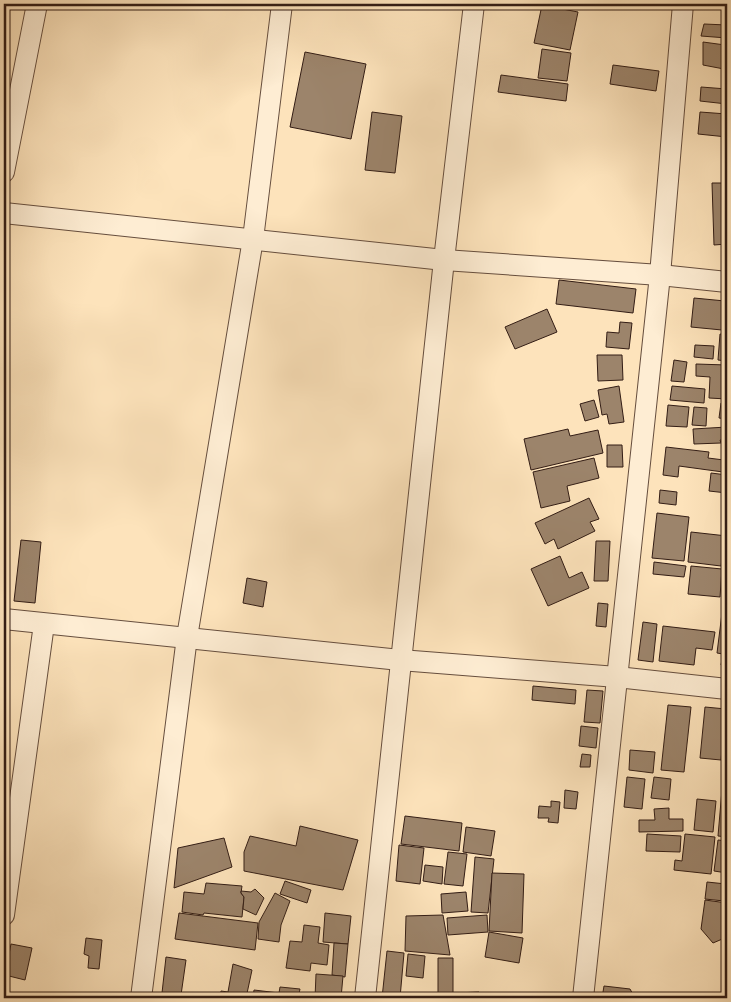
<svg xmlns="http://www.w3.org/2000/svg" width="731" height="1002" font-family="Vollkorn,serif">
	<style>
		.building { fill: #9c846b; stroke: #331d15 }
		.lines { fill: none; stroke-linecap: round; stroke-linejoin: round }
		.minor-casing { stroke: #664e3e; stroke-width: 22 }
		.minor { stroke: #feedd3; stroke-width: 20 }
	</style>
	<rect width="100%" height="100%" fill="#fde3bb"/>
	<filter id="stains"><feTurbulence type="fractalNoise" baseFrequency=".004" numOctaves="4"/><feColorMatrix values="0 0 0 0 .2 0 0 0 0 .09 0 0 0 0 .02 0 0 0 .5 -.17"/></filter>
	<radialGradient id="worn" r=".72"><stop offset=".6" stop-color="#630" stop-opacity="0"/><stop offset="1" stop-color="#630" stop-opacity=".3"/></radialGradient>
	<g class="building">
		<path d="M542,5L578,12L570,50L534,43Z"/>
		<path d="M704,24L727,25V38L701,36Z"/>
		<path d="M703,42L725,45L724,69L703,65Z"/>
		<path d="M542,49L571,53L567,81L538,78Z"/>
		<path d="M305,52L366,64L351,139L290,127Z"/>
		<path d="M613,65L659,71L656,91L610,84Z"/>
		<path d="M501,75L568,84L566,101L498,92Z"/>
		<path d="M701,87L727,89V104L700,101Z"/>
		<path d="M372,112L402,116L395,173L365,170Z"/>
		<path d="M700,112L727,114V137L698,134Z"/>
		<path d="M712,183H727V244L714,245Z"/>
		<path d="M559,280L636,289L633,313L556,304Z"/>
		<path d="M694,298L725,301L722,330L691,327Z"/>
		<path d="M547,309L557,332L515,349L505,327Z"/>
		<path d="M620,322L632,323L629,349L606,347L607,332L619,333Z"/>
		<path d="M720,334L727,335V361L718,360Z"/>
		<path d="M695,345L714,346L713,359L694,357Z"/>
		<path d="M597,355H622L623,380L598,381Z"/>
		<path d="M674,360L687,362L684,382L671,381Z"/>
		<path d="M696,364L727,365V399L709,398L710,377L696,376Z"/>
		<path d="M619,386L624,422L609,424L607,414L602,415L598,390Z"/>
		<path d="M672,386L705,389L704,403L670,400Z"/>
		<path d="M594,400L599,417L585,421L580,404Z"/>
		<path d="M721,403L727,404V419L719,418Z"/>
		<path d="M668,405L689,407L687,427L666,426Z"/>
		<path d="M694,407L707,408L706,426L692,425Z"/>
		<path d="M727,427V440H720L721,443L694,444L693,429Z"/>
		<path d="M568,429L570,436L598,430L603,453L531,470L524,439Z"/>
		<path d="M607,445H622L623,467H607Z"/>
		<path d="M666,447L709,452L708,458L724,460L723,472L679,466L678,477L663,475Z"/>
		<path d="M594,458L599,478L567,486L570,501L541,508L533,472Z"/>
		<path d="M711,473L727,475V493L709,491Z"/>
		<path d="M660,490L677,492L676,505L659,503Z"/>
		<path d="M589,498L599,519L590,522L595,531L558,549L554,539L545,544L535,523Z"/>
		<path d="M657,513L689,517L684,561L652,558Z"/>
		<path d="M691,532L727,536V553H723L721,566L688,562Z"/>
		<path d="M21,540L41,542L35,603L14,601Z"/>
		<path d="M596,541H610L608,581H594Z"/>
		<path d="M560,556L569,578L582,572L589,588L548,606L531,569Z"/>
		<path d="M654,562L686,566L684,577L653,574Z"/>
		<path d="M691,566L722,569L720,597L688,594Z"/>
		<path d="M725,570H727V602H722Z"/>
		<path d="M247,578L267,582L263,607L243,603Z"/>
		<path d="M598,603L608,604L606,627L596,626Z"/>
		<path d="M723,605H727V666L721,665L723,654L717,653Z"/>
		<path d="M643,622L657,624L653,662L638,660Z"/>
		<path d="M663,626L715,632L712,650L696,648L694,665L659,661Z"/>
		<path d="M533,686L576,690L575,704L532,700Z"/>
		<path d="M587,690L603,691L600,723L584,722Z"/>
		<path d="M668,705L691,707L684,772L661,770Z"/>
		<path d="M705,707L726,709L721,760L700,758Z"/>
		<path d="M581,726L598,728L596,748L579,746Z"/>
		<path d="M630,750L655,752L653,773L629,770Z"/>
		<path d="M582,754L591,755L590,767H580Z"/>
		<path d="M627,777L645,779L642,809L624,807Z"/>
		<path d="M654,777L671,779L669,800L651,798Z"/>
		<path d="M723,778H727V837L718,836Z"/>
		<path d="M565,790L578,792L576,809L564,808Z"/>
		<path d="M697,799L716,801L713,832L694,830Z"/>
		<path d="M551,801L560,802L558,823L548,822L549,818H538L539,806L551,807Z"/>
		<path d="M669,808V819H683V831L639,832V820H655L654,809Z"/>
		<path d="M405,816L462,823L459,851L401,844Z"/>
		<path d="M300,826L358,840L343,890L244,871V852L250,836L296,846Z"/>
		<path d="M466,827L495,831L491,856L463,852Z"/>
		<path d="M647,834L681,836L680,852L646,851Z"/>
		<path d="M685,834L715,837L711,874L674,870L675,860L682,861Z"/>
		<path d="M224,838L232,867L174,888L178,848Z"/>
		<path d="M718,840L727,841V873L714,871Z"/>
		<path d="M399,845L424,848L420,884L396,881Z"/>
		<path d="M448,852L467,854L463,886L444,884Z"/>
		<path d="M475,857L494,859L488,913L471,912Z"/>
		<path d="M425,865L443,867L442,884L423,881Z"/>
		<path d="M492,873L524,874L522,933L489,931Z"/>
		<path d="M285,881L311,890L307,903L280,894Z"/>
		<path d="M707,882L726,884L724,901L705,899Z"/>
		<path d="M206,883L242,886L241,893L244,897L242,917L204,913L203,915L182,912L184,892L204,894Z"/>
		<path d="M255,889L264,898L256,915L243,909L244,897L241,893V891L251,892Z"/>
		<path d="M466,892L468,911L442,913L441,894Z"/>
		<path d="M275,893L290,901L281,925L279,942L258,939L259,922Z"/>
		<path d="M705,900L727,903V937L713,943L701,929Z"/>
		<path d="M179,913L258,923L255,950L175,939Z"/>
		<path d="M325,913L351,916L348,944L323,942Z"/>
		<path d="M443,915L450,955L405,951L406,916Z"/>
		<path d="M487,915L488,932L448,935L447,918Z"/>
		<path d="M304,925L320,927L318,943L329,945L327,965L311,963L310,971L286,968L290,941L302,942Z"/>
		<path d="M489,932L523,938L519,963L485,957Z"/>
		<path d="M86,938L102,940L99,969L88,968L89,956L84,954Z"/>
		<path d="M334,943L348,944L345,977L332,975Z"/>
		<path d="M11,944L32,948L25,980L5,975Z"/>
		<path d="M387,951L404,953L400,998H382Z"/>
		<path d="M408,954L425,956L423,978L406,976Z"/>
		<path d="M166,957L186,960L181,995L162,993Z"/>
		<path d="M438,958H453V994L438,995Z"/>
		<path d="M233,964L252,970L246,998H220L221,991L228,992Z"/>
		<path d="M316,974L343,976L341,998H315Z"/>
		<path d="M604,986L630,989L635,998H602Z"/>
		<path d="M280,987L300,989L298,998H253L254,990L279,993Z"/>
		<path d="M479,992L480,998H455V993Z"/>
	</g>
	<g class="lines">
		<g class="minor-casing">
			<g id="minor">
				<path d="M4,172L37,4"/>
				<path d="M4,213L444,260L660,275L727,282"/>
				<path d="M4,619L400,660L617,677L727,689"/>
				<path d="M4,915L44,624"/>
				<path d="M141,998L187,637L253,239L282,4"/>
				<path d="M365,998L444,260L474,4"/>
				<path d="M583,998L660,275L683,4"/>
			</g>
		</g>
		<use href="#minor" class="minor"/>
	</g>
	<rect width="731" height="1002" fill="none" stroke="#fde3bb" stroke-width="20"/>
	<rect x="5" y="5" width="721" height="992" fill="none" stroke="#331d15" stroke-width="2.5"/>
	<rect x="10" y="10" width="711" height="982" fill="none" stroke="#331d15"/>
	<rect width="100%" height="100%" filter="url(#stains)"/>
	<rect width="100%" height="100%" fill="url(#worn)"/>
</svg>
